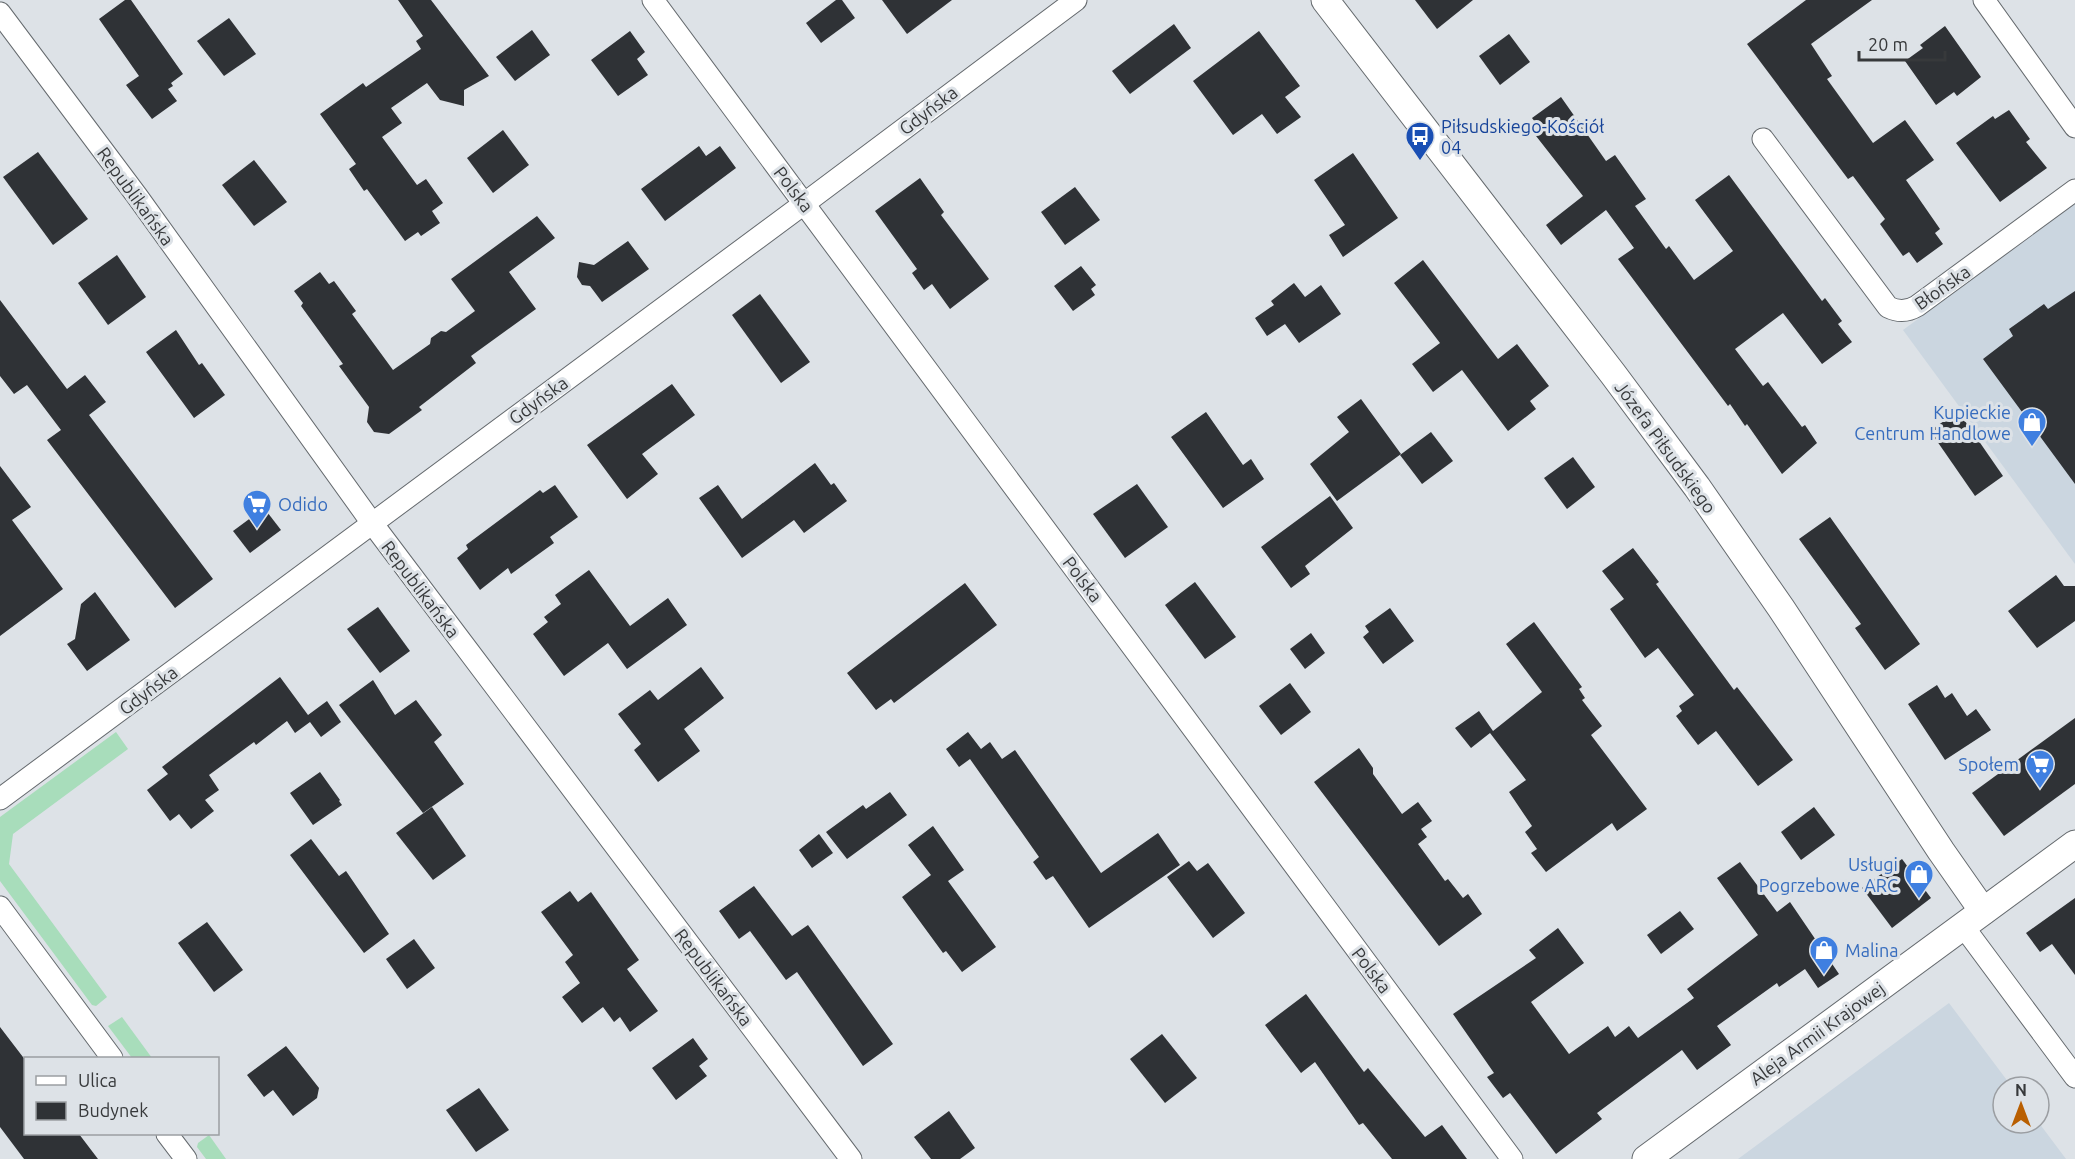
<svg xmlns="http://www.w3.org/2000/svg" width="2075" height="1159" font-family="Ubuntu,sans-serif">
	<style>
		.built { fill: #cbd6e0 }
		.grass { fill: #a8ddbb }
		.building { fill: #2f3236 }
		.lines { fill: none; stroke-linecap: round; stroke-linejoin: round }
		.minor-casing { stroke: #656a6e; stroke-width: 23 }
		.tertiary-casing { stroke: #656a6e; stroke-width: 29 }
		.minor { stroke: #fff; stroke-width: 21 }
		.tertiary { stroke: #fff; stroke-width: 27 }
		.labels { text-anchor: middle; dominant-baseline: central; stroke-width: 6; stroke-linejoin: round; paint-order: stroke }
		.street-label { font-size: 18px; fill: #37393b; stroke: #dde2e7 }
		.transit-label { font-size: 18px; fill: #164399; stroke: #dde2e7; text-anchor: start }
		.shop-label { font-size: 18px; fill: #366cbe; stroke: #dde2e7; text-anchor: end }
	</style>
	<rect width="100%" height="100%" fill="#dde2e7"/>
	<g class="built">
		<path d="M2075,204V564L1903,330Z"/>
		<path d="M1949,1003L2012,1087H2003V1123H2039L2066,1159H1738Z"/>
	</g>
	<g class="grass">
		<path d="M116,732L128,749L13,834L9,864L107,997L96,1006L92,1005L0,881V817Z"/>
		<path d="M122,1017L152,1058H132L108,1026Z"/>
		<path d="M209,1135L226,1159H206L197,1147L198,1143Z"/>
	</g>
	<g class="building">
		<path d="M125,0H131L183,74L171,83L173,86L168,89L177,101L152,119L126,85L139,76L99,19Z"/>
		<path d="M398,0H431L489,76L464,90V106L440,100L427,83L391,108L402,123L382,137L417,185L426,179L443,203L432,211L440,223L421,236L418,232L405,241L367,189L364,191L349,169L356,164L320,114L363,83L366,87L421,49L416,41L423,36Z"/>
		<path d="M836,0H842L855,18L821,43L806,23Z"/>
		<path d="M882,0H952L907,34Z"/>
		<path d="M1415,0H1473L1437,29Z"/>
		<path d="M1806,0H1872L1811,44L1832,76L1827,79L1873,143L1905,120L1934,160L1906,180L1940,229L1935,233L1943,244L1917,263L1909,252L1903,256L1880,224L1885,219L1853,176L1848,179L1747,44Z"/>
		<path d="M229,18L256,54L224,76L197,41Z"/>
		<path d="M1174,24L1191,48L1130,94L1112,71Z"/>
		<path d="M1945,26L1981,77L1957,96L1954,92L1936,105L1905,61L1923,48L1920,45Z"/>
		<path d="M532,30L550,55L515,81L496,57Z"/>
		<path d="M630,31L645,52L637,59L648,75L618,96L591,60Z"/>
		<path d="M1259,31L1300,86L1285,97L1301,117L1277,134L1262,114L1233,135L1193,81Z"/>
		<path d="M1509,34L1530,62L1500,85L1479,56Z"/>
		<path d="M1561,97L1606,161L1615,155L1646,199L1635,206L1666,249L1669,246L1694,280L1733,251L1695,200L1729,175L1822,301L1825,298L1842,321L1838,324L1852,342L1822,364L1783,313L1735,349L1763,386L1768,382L1802,427L1805,425L1817,443L1782,474L1747,424L1745,426L1730,404L1728,406L1618,259L1634,248L1606,210L1561,245L1546,225L1583,196L1529,127L1535,122L1532,118Z"/>
		<path d="M2009,110L2030,139L2026,142L2047,168L2000,202L1956,143L1993,116L1995,119Z"/>
		<path d="M503,130L529,165L493,193L467,158Z"/>
		<path d="M699,146L706,156L720,146L736,168L665,221L641,189Z"/>
		<path d="M38,152L88,219L53,245L3,177Z"/>
		<path d="M1353,153L1398,218L1343,257L1329,235L1345,225L1314,180Z"/>
		<path d="M254,160L287,202L254,226L222,185Z"/>
		<path d="M920,178L944,212L941,215L989,279L950,309L932,284L924,290L912,273L917,269L875,211Z"/>
		<path d="M1075,187L1100,220L1065,245L1041,212Z"/>
		<path d="M537,216L555,238L509,272L536,309L471,356L476,363L419,407L422,410L389,434L374,432L367,422L369,407L339,366L343,364L301,306L303,303L294,291L320,272L329,284L334,281L356,311L352,314L393,370L430,344L431,338L441,331L446,332L475,311L451,279Z"/>
		<path d="M628,241L649,269L602,302L590,286L582,285L577,277L579,262L594,265Z"/>
		<path d="M117,255L146,297L108,325L78,283Z"/>
		<path d="M1423,260L1498,359L1517,344L1549,386L1530,401L1536,409L1508,431L1462,370L1433,392L1412,364L1440,343L1394,283Z"/>
		<path d="M1081,266L1096,285L1091,289L1095,295L1073,311L1054,286Z"/>
		<path d="M1294,283L1305,297L1321,285L1341,314L1299,343L1285,324L1267,336L1255,318L1274,305L1271,301Z"/>
		<path d="M2075,291V484L1983,359L2013,336L2009,329L2044,304L2048,309Z"/>
		<path d="M760,294L810,362L781,383L732,315Z"/>
		<path d="M0,300L67,389L85,375L106,402L89,415L213,579L175,608L47,440L61,430L27,385L14,394L0,376Z"/>
		<path d="M176,330L199,365L202,363L225,395L194,418L146,352Z"/>
		<path d="M672,384L695,415L642,454L658,474L627,499L587,445Z"/>
		<path d="M1361,399L1401,454L1337,501L1310,464L1349,432L1337,417Z"/>
		<path d="M1958,411L2003,476L1975,496L1930,431Z"/>
		<path d="M1206,412L1243,465L1251,459L1264,479L1223,508L1171,437Z"/>
		<path d="M1431,432L1453,461L1422,484L1400,455Z"/>
		<path d="M1573,457L1595,487L1567,509L1544,478Z"/>
		<path d="M815,463L831,485L834,483L847,501L804,533L794,520L742,558L699,498L718,485L742,519Z"/>
		<path d="M0,466L31,507L12,520L63,589L0,636Z"/>
		<path d="M1137,484L1168,527L1125,558L1093,514Z"/>
		<path d="M555,485L578,517L550,537L554,543L511,574L508,568L480,590L457,558L468,549L466,545L540,490L543,493Z"/>
		<path d="M1330,496L1353,528L1305,566L1310,574L1291,588L1261,547Z"/>
		<path d="M264,508L281,530L250,553L233,531Z"/>
		<path d="M1830,517L1920,644L1885,670L1855,628L1861,624L1799,539Z"/>
		<path d="M1633,548L1659,582L1656,584L1734,690L1737,687L1793,760L1758,786L1716,731L1698,745L1676,716L1682,711L1679,706L1694,695L1658,648L1645,658L1610,609L1624,599L1602,571Z"/>
		<path d="M589,570L630,626L668,598L687,625L627,669L608,643L564,676L533,634L548,622L544,617L561,604L555,595Z"/>
		<path d="M2056,575L2064,586H2075V621L2037,648L2008,611Z"/>
		<path d="M1195,582L1236,637L1205,659L1165,605Z"/>
		<path d="M965,583L997,625L894,703L891,699L876,710L847,673Z"/>
		<path d="M95,592L130,640L87,671L67,644L75,639L81,604Z"/>
		<path d="M378,607L410,651L380,673L347,629Z"/>
		<path d="M1390,608L1414,641L1383,664L1363,637L1369,632L1365,626Z"/>
		<path d="M1534,622L1582,687L1579,689L1585,698L1582,700L1602,726L1591,735L1647,809L1617,831L1612,823L1546,872L1531,853L1537,849L1525,832L1532,826L1509,792L1526,780L1490,733L1471,748L1455,728L1479,711L1493,731L1542,692L1506,644Z"/>
		<path d="M1311,633L1325,653L1305,669L1290,649Z"/>
		<path d="M701,667L724,698L684,729L700,751L658,782L634,750L641,744L618,714L650,690L658,700Z"/>
		<path d="M280,677L308,715L327,701L341,722L321,737L310,722L295,733L287,721L256,745L254,742L209,775L219,790L205,800L214,811L191,829L179,814L170,821L147,790L168,774L162,767Z"/>
		<path d="M373,680L395,715L416,700L442,735L434,742L464,784L423,813L339,705Z"/>
		<path d="M1290,683L1311,712L1281,735L1259,706Z"/>
		<path d="M1937,685L1945,698L1952,693L1967,716L1976,709L1991,730L1945,760L1908,704Z"/>
		<path d="M2075,718V784L2004,836L1972,793Z"/>
		<path d="M968,732L981,749L990,742L1002,759L1015,750L1101,873L1158,833L1180,865L1089,928L1053,876L1046,880L1033,862L1039,857L970,759L959,767L946,749Z"/>
		<path d="M1359,748L1373,768V774L1402,814L1418,802L1432,821L1421,829L1427,837L1418,844L1445,881L1448,879L1463,898L1468,894L1482,914L1439,946L1314,782Z"/>
		<path d="M320,772L340,800L339,801L342,805L313,825L290,793Z"/>
		<path d="M890,792L907,815L847,859L826,832L863,805L866,809Z"/>
		<path d="M432,807L466,856L433,880L396,833Z"/>
		<path d="M1814,807L1835,835L1801,860L1781,832Z"/>
		<path d="M933,826L964,870L948,881L996,947L962,972L946,951L943,953L902,897L931,875L908,845Z"/>
		<path d="M819,834L833,853L812,868L799,850Z"/>
		<path d="M311,839L339,876L346,871L389,934L364,953L290,855Z"/>
		<path d="M1902,859L1931,898L1892,928L1862,888Z"/>
		<path d="M1189,861L1197,871L1208,863L1245,913L1213,938L1167,877Z"/>
		<path d="M1740,862L1777,912L1790,902L1839,974L1818,988L1805,969L1779,987L1777,983L1717,1026L1731,1045L1697,1070L1682,1050L1597,1113L1602,1119L1556,1154L1510,1093L1503,1098L1487,1077L1494,1073L1453,1014L1536,958L1529,950L1558,928L1584,963L1531,1002L1569,1054L1608,1026L1615,1037L1629,1026L1638,1038L1694,998L1687,989L1758,935L1717,878Z"/>
		<path d="M754,886L792,936L808,925L893,1044L863,1066L797,972L786,980L750,931L739,939L719,911Z"/>
		<path d="M570,891L578,902L591,892L639,960L627,969L658,1011L630,1032L620,1017L614,1022L603,1007L582,1023L562,997L580,983L565,962L573,955L541,912Z"/>
		<path d="M2075,898V975L2052,944L2040,952L2026,933Z"/>
		<path d="M1680,911L1694,929L1661,954L1647,935Z"/>
		<path d="M207,922L243,970L214,992L178,943Z"/>
		<path d="M414,939L435,968L407,989L386,959Z"/>
		<path d="M1306,994L1364,1072L1368,1068L1425,1137L1442,1125L1467,1159H1392L1363,1123L1359,1125L1315,1062L1301,1073L1265,1025Z"/>
		<path d="M0,1027L26,1061V1134H79L98,1159H24L0,1127Z"/>
		<path d="M1162,1034L1197,1078L1165,1103L1130,1059Z"/>
		<path d="M693,1038L708,1059L699,1066L707,1076L676,1100L652,1068Z"/>
		<path d="M286,1046L319,1088L317,1098L293,1116L273,1090L264,1097L247,1075Z"/>
		<path d="M479,1088L509,1130L476,1152L446,1110Z"/>
		<path d="M949,1111L975,1148L960,1159H931L914,1137Z"/>
	</g>
	<g class="lines">
		<g class="minor-casing">
			<g id="minor">
				<path d="M653,0L1512,1159"/>
				<path d="M1984,0L2075,127"/>
				<path d="M0,13L137,196L372,523L851,1159"/>
				<path d="M1763,139L1888,307C1898,312 1907,312 1917,306L2075,190"/>
				<path d="M0,799L805,203L1076,0"/>
				<path d="M0,907L112,1058"/>
				<path d="M1963,926L2075,1077"/>
				<path d="M167,1134L186,1159"/>
			</g>
		</g>
		<g class="tertiary-casing">
			<g id="tertiary">
				<path d="M1325,0L1613,374L1697,487L1781,608L1941,851L1983,911"/>
				<path d="M1646,1159L2075,844"/>
			</g>
		</g>
		<use href="#minor" class="minor"/>
		<use href="#tertiary" class="tertiary"/>
	</g>
	<defs>
		<g id="bus-pin" transform="scale(1.5)"><path d="M0 17L-7.5 6A9.5 9.5 0 1 1 7.5 6Z" fill="#1a4fb4" stroke="#dde2e7"/><path d="M-5-6H5V4H4V6H2V4H-2V6H-4V4H-5ZM-3.5-4V0h7V-4ZM-3.5 1.2v1.5H-2V1.2ZM2 1.2v1.5H3.5V1.2Z" fill="#fff"/></g>
		<g id="shop-pin" transform="scale(1.5)"><path d="M0 17L-7.5 6A9.5 9.5 0 1 1 7.5 6Z" fill="#3f7fe0" stroke="#dde2e7"/><path d="M-5-2.5h2.3a2.7 3.5 0 0 1 5.4 0H5L5.5 6h-11ZM-1.5-2.5h3a1.5 2.3 0 0 0-3 0Z" fill="#fff"/></g>
		<g id="supermarket-pin" transform="scale(1.5)"><path d="M0 17L-7.5 6A9.5 9.5 0 1 1 7.5 6Z" fill="#3f7fe0" stroke="#dde2e7"/><path d="M-6-5.5h2.5l.6 2H6L4.5 2H-2.5L-4.4-4H-6ZM-1.5 3.2a1.3 1.3 0 1 0 .1 0ZM3 3.2a1.3 1.3 0 1 0 .1 0Z" fill="#fff"/></g>
	</defs>
	<g fill-rule="evenodd">
		<use href="#bus-pin" x="1420" y="136"/>
		<use href="#shop-pin" x="2032" y="422"/>
		<use href="#supermarket-pin" x="257" y="504"/>
		<use href="#supermarket-pin" x="2040" y="764"/>
		<use href="#shop-pin" x="1919" y="874"/>
		<use href="#shop-pin" x="1824" y="950"/>
	</g>
	<g class="labels">
		<g class="street-label">
			<text transform="translate(928 110) rotate(-37)">Gdyńska</text>
			<text transform="translate(794 189) rotate(53)">Polska</text>
			<text transform="translate(136 196) rotate(54)">Republikańska</text>
			<text transform="translate(1942 287) rotate(-35)">Błońska</text>
			<text transform="translate(538 400) rotate(-36)">Gdyńska</text>
			<text transform="translate(1666 447) rotate(54)">Józefa Piłsudskiego</text>
			<text transform="translate(1083 579) rotate(53)">Polska</text>
			<text transform="translate(421 589) rotate(53)">Republikańska</text>
			<text transform="translate(148 690) rotate(-37)">Gdyńska</text>
			<text transform="translate(1372 970) rotate(53)">Polska</text>
			<text transform="translate(714 977) rotate(53)">Republikańska</text>
			<text transform="translate(1817 1033) rotate(-36)">Aleja Armii Krajowej</text>
		</g>
		<g class="transit-label">
			<text x="1441" y="126">Piłsudskiego-Kościół<tspan x="1441" dy="21">04</tspan></text>
		</g>
		<g class="shop-label">
			<text x="2011" y="412">Kupieckie<tspan x="2011" dy="21">Centrum Handlowe</tspan></text>
			<text x="278" y="504" text-anchor="start">Odido</text>
			<text x="2019" y="764">Społem</text>
			<text x="1898" y="864">Usługi<tspan x="1898" dy="21">Pogrzebowe ARC</tspan></text>
			<text x="1845" y="950" text-anchor="start">Malina</text>
		</g>
	</g>
	<rect x="24" y="1057" width="195" height="78" fill="#dde2e7" stroke="#9b9ea2" stroke-width="1.5"/>
	<rect x="36" y="1076" width="30" height="9" fill="#ffffff" stroke="#9b9ea2" stroke-width="1.5"/>
	<text x="78" y="1087" font-size="18" fill="#37393b">Ulica</text>
	<rect x="36" y="1102" width="30" height="18" fill="#2f3236" stroke="#9b9ea2" stroke-width="1.5"/>
	<text x="78" y="1117" font-size="18" fill="#37393b">Budynek</text>
	<g transform="translate(2021 1105)"><circle r="28" fill="#dde2e7" stroke="#9b9ea2" stroke-width="1.5"/>
	<path d="M0-4.5L10 22L0 15L-10 22Z" fill="#b95f01"/>
	<text y="-9" font-size="16" font-weight="bold" text-anchor="middle" fill="#37393b">N</text>
	</g>
	<path d="M1859 51v9h86v-9" fill="none" stroke="#37393b" stroke-width="3"/>
	<text x="1868" y="51" font-size="18" fill="#37393b" stroke="#dde2e7" stroke-width="4.5" paint-order="stroke">20 m</text>
</svg>
